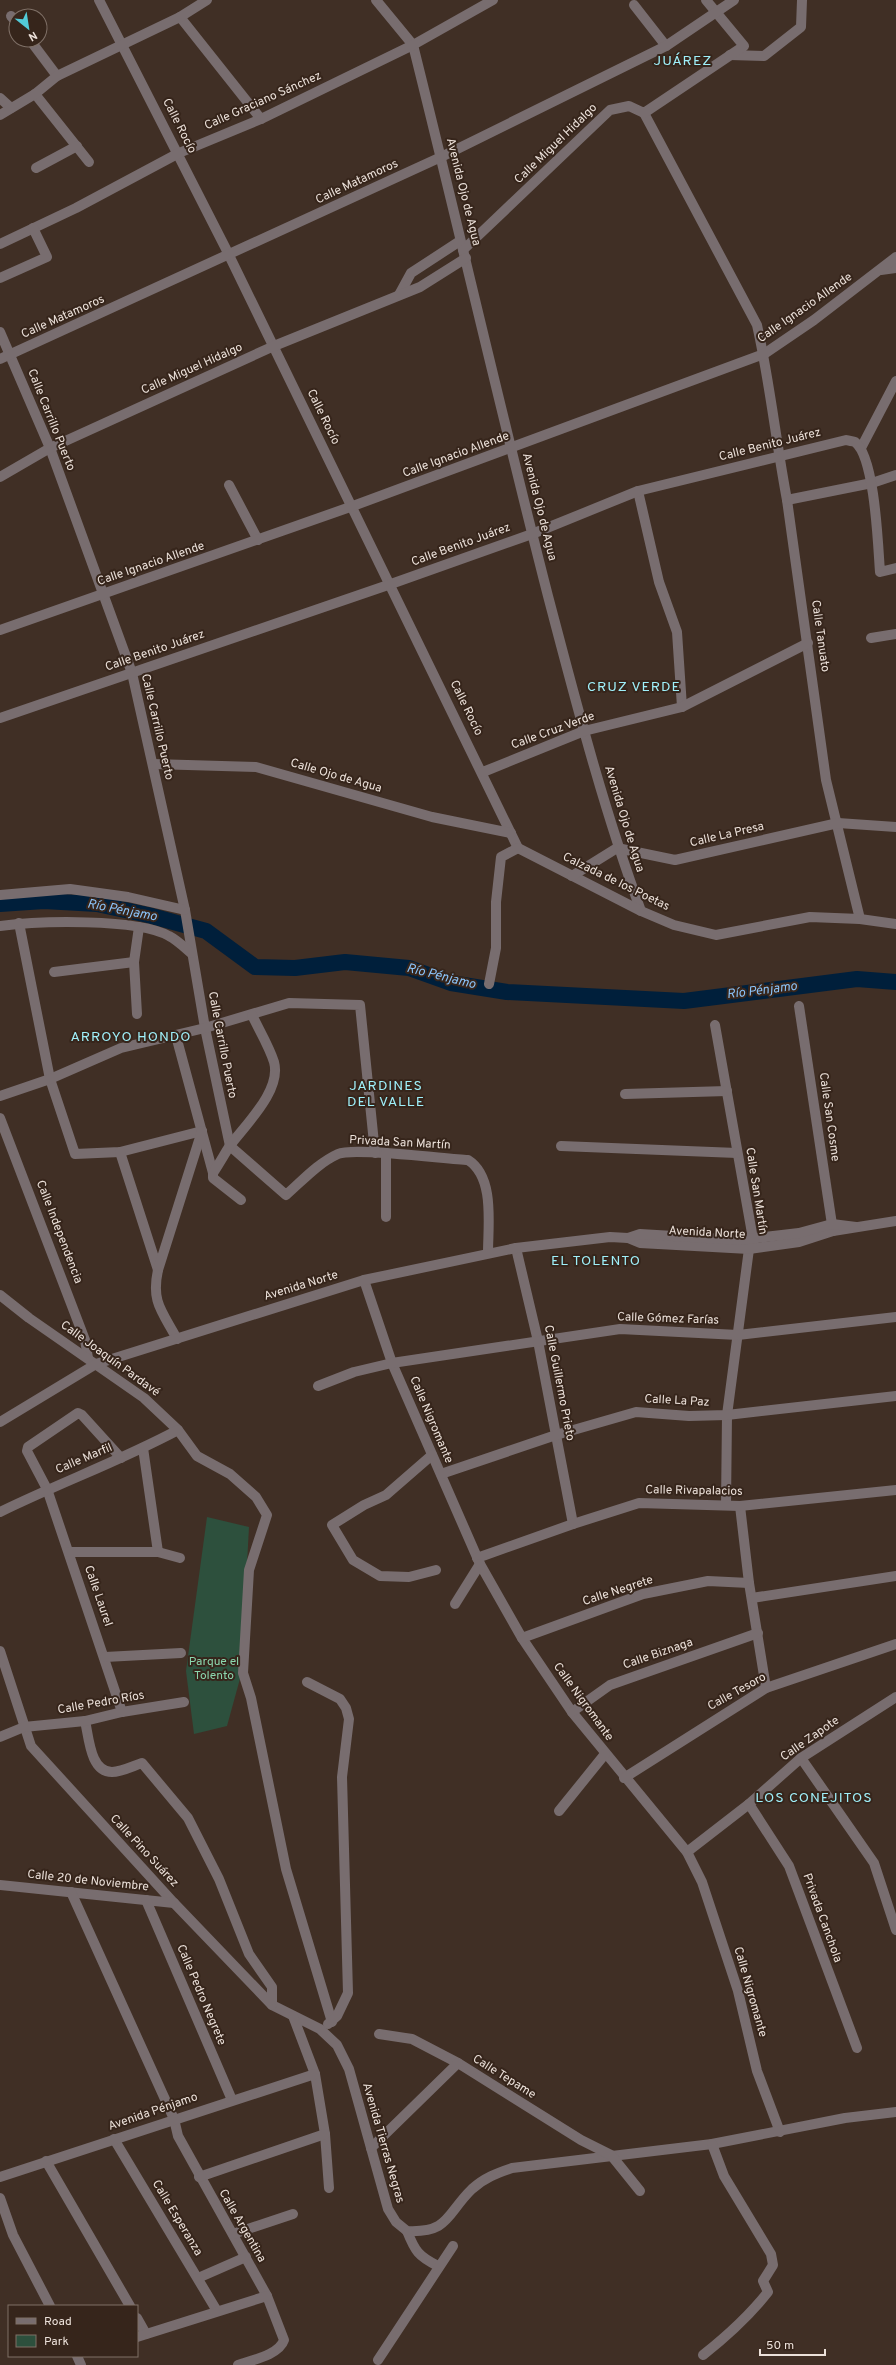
<svg xmlns="http://www.w3.org/2000/svg" width="896" height="2365" font-family="Overpass,sans-serif">
	<style>
		.green { fill: #2d503d }
		.lines { fill: none; stroke-linecap: round; stroke-linejoin: round }
		.river { stroke: #001f3b; stroke-width: 16 }
		.minor { stroke: #786d6f; stroke-width: 10 }
		.labels { text-anchor: middle; dominant-baseline: central; stroke-width: 4; stroke-linejoin: round; paint-order: stroke }
		.street-label { font-size: 12px; fill: #ece1da; stroke: #36251b }
		.park-label { font-size: 12px; fill: #8bd7ae; stroke: #36251b }
		.water-label { font-size: 13px; font-style: italic; fill: #8bc4fa; stroke: #36251b }
		.quarter-label { font-size: 14px; letter-spacing: 1px; fill: #9ff0fa; stroke: #36251b }
	</style>
	<rect width="100%" height="100%" fill="#402f25"/>
	<path class="green" d="M207,1517L249,1527L241,1675L227,1726L194,1734L186,1671Z"/>
	<g class="lines">
		<path class="river" d="M0,904L44,901L97,904L148,915L206,931L255,967L295,968L345,962L409,968L451,983L507,992L684,1001L857,979L896,982"/>
		<g class="minor">
			<path d="M99,0L225,247L518,848"/>
			<path d="M376,0L413,45C459,229 501,413 548,596C576,702 603,808 641,911"/>
			<path d="M634,5L666,46"/>
			<path d="M11,16L16,22"/>
			<path d="M180,17L261,119"/>
			<path d="M30,40L57,76"/>
			<path d="M730,55L764,56L801,27L802,0"/>
			<path d="M35,94L89,162"/>
			<path d="M0,98L11,108"/>
			<path d="M644,113L757,325C770,383 776,442 787,500L826,780L860,919"/>
			<path d="M0,115L35,94L57,76L180,17L207,0"/>
			<path d="M36,168L77,146"/>
			<path d="M0,244L76,208L179,153L261,119L413,45L493,0"/>
			<path d="M463,250L610,110L629,106L644,113L744,46L706,0"/>
			<path d="M881,270L896,268"/>
			<path d="M0,278L47,257L33,228"/>
			<path d="M399,295L411,273L460,241"/>
			<path d="M0,332L50,448L132,673L185,910L205,1028L230,1146L286,1195C302,1181 318,1163 338,1154C353,1147 446,1159 468,1160C495,1177 488,1225 488,1253"/>
			<path d="M0,359L441,157L666,46L734,0"/>
			<path d="M861,448L896,381"/>
			<path d="M0,477L50,448L274,346L420,287L466,258"/>
			<path d="M229,485L258,540"/>
			<path d="M638,491L659,582L677,632L682,707"/>
			<path d="M787,500L872,483L896,475"/>
			<path d="M0,630L353,506L764,354L814,320L896,257"/>
			<path d="M871,638L896,634"/>
			<path d="M0,718L391,584L532,534L638,491L846,440C849,441 853,441 855,442C875,457 878,546 880,572L896,568"/>
			<path d="M153,764L256,767L432,817L511,833"/>
			<path d="M483,772L584,731L682,707L808,643"/>
			<path d="M518,848L641,911L674,925L716,935L810,917L860,919L896,924"/>
			<path d="M572,876L617,848L675,860L838,823L896,827"/>
			<path d="M0,895L70,889L128,897L185,910"/>
			<path d="M19,923L50,1079L75,1154L120,1152L202,1131"/>
			<path d="M0,926C38,921 137,918 169,936C177,940 184,947 191,953"/>
			<path d="M54,972L134,962"/>
			<path d="M489,984L496,948V902L501,857L518,848"/>
			<path d="M799,1006L833,1231"/>
			<path d="M137,1014L134,962L139,927"/>
			<path d="M715,1025L753,1239L749,1249L727,1415L726,1505"/>
			<path d="M176,1036L213,1173"/>
			<path d="M625,1094L727,1091"/>
			<path d="M0,1096L50,1079L121,1048L205,1028L289,1003L360,1005L375,1153"/>
			<path d="M0,1118L85,1340L88,1358"/>
			<path d="M561,1146L737,1153"/>
			<path d="M120,1152L158,1270"/>
			<path d="M386,1153V1217"/>
			<path d="M241,1200L213,1178V1173C219,1164 224,1155 229,1147C244,1126 282,1091 274,1062C269,1046 259,1030 252,1015"/>
			<path d="M628,1238L640,1243L749,1249L799,1242L833,1231L896,1221"/>
			<path d="M516,1248L538,1341L573,1524"/>
			<path d="M364,1280L392,1363L480,1564L522,1638L572,1712L687,1852L702,1882L738,1991L757,2071L780,2132"/>
			<path d="M0,1295L29,1318L144,1398L178,1430L197,1456L230,1474L256,1497L267,1515L249,1570L243,1673L251,1698L286,1869L332,2022"/>
			<path d="M177,1339C162,1311 151,1302 158,1270L202,1131"/>
			<path d="M318,1386L354,1372L392,1363L620,1329L738,1335L896,1317"/>
			<path d="M0,1422L96,1364L364,1280L516,1248L610,1237L628,1238L640,1234L740,1240L799,1233L832,1224L856,1227"/>
			<path d="M143,1448L158,1552"/>
			<path d="M432,1455L386,1495L364,1505L332,1525L353,1560L380,1576L409,1577L436,1570"/>
			<path d="M121,1458L82,1415L78,1413L28,1447L27,1451L47,1489L122,1712"/>
			<path d="M441,1474L556,1435L636,1412L689,1416L727,1415L896,1396"/>
			<path d="M740,1506L749,1583L766,1688"/>
			<path d="M0,1512C59,1483 120,1461 178,1430"/>
			<path d="M69,1552H158L180,1558"/>
			<path d="M477,1558L573,1524L639,1503L740,1506L896,1490"/>
			<path d="M752,1598L896,1576"/>
			<path d="M455,1604L480,1564"/>
			<path d="M522,1638L643,1594L708,1581L749,1583"/>
			<path d="M0,1651L31,1746L174,1903L272,2005L320,2029L337,2045L349,2069L388,2209L396,2222L407,2231C450,2233 446,2214 472,2189C484,2178 497,2173 512,2168L712,2144L845,2118L896,2112"/>
			<path d="M105,1657L181,1653"/>
			<path d="M307,1682L340,1699L346,1708L349,1719L342,1777L348,1993L337,2016L328,2024"/>
			<path d="M572,1712L610,1685L758,1633"/>
			<path d="M85,1721C89,1737 90,1772 112,1772C121,1772 133,1766 142,1763L188,1818L219,1879L249,1954L272,1987V2005"/>
			<path d="M0,1737L24,1727L85,1721L122,1712L184,1702"/>
			<path d="M801,1758L874,1863L896,1930"/>
			<path d="M624,1778L766,1688L896,1644"/>
			<path d="M749,1804L789,1866L857,2048"/>
			<path d="M559,1811L605,1754"/>
			<path d="M687,1852L749,1804L801,1758L896,1697"/>
			<path d="M0,1885L174,1903"/>
			<path d="M71,1892L174,2119L178,2136L267,2296L284,2340C279,2355 252,2360 238,2365"/>
			<path d="M146,1900L232,2100"/>
			<path d="M293,2016L315,2074L325,2134L329,2188"/>
			<path d="M379,2034L412,2039L458,2063L581,2140L611,2155L640,2191"/>
			<path d="M114,2139L217,2311"/>
			<path d="M371,2148L458,2063"/>
			<path d="M46,2161L130,2306"/>
			<path d="M0,2177L315,2074"/>
			<path d="M199,2177L325,2134"/>
			<path d="M0,2198L13,2235L50,2306"/>
			<path d="M407,2231C415,2251 418,2256 438,2266"/>
			<path d="M233,2234L293,2214"/>
			<path d="M198,2278L246,2257"/>
			<path d="M137,2318L146,2334"/>
			<path d="M137,2337L267,2296"/>
			<path d="M703,2355C727,2336 749,2316 768,2292L763,2281L773,2265L771,2254L724,2176L712,2144"/>
			<path d="M77,2356L81,2365"/>
			<path d="M378,2360L453,2246"/>
		</g>
	</g>
	<g class="labels">
		<g class="street-label">
			<text transform="translate(263 101) rotate(-24)">Calle Graciano Sánchez</text>
			<text transform="translate(179 126) rotate(63)">Calle Rocío</text>
			<text transform="translate(556 144) rotate(-44)">Calle Miguel Hidalgo</text>
			<text transform="translate(357 182) rotate(-25)">Calle Matamoros</text>
			<text transform="translate(463 192) rotate(76)">Avenida Ojo de Agua</text>
			<text transform="translate(805 308) rotate(-35)">Calle Ignacio Allende</text>
			<text transform="translate(63 317) rotate(-24)">Calle Matamoros</text>
			<text transform="translate(192 369) rotate(-24)">Calle Miguel Hidalgo</text>
			<text transform="translate(323 417) rotate(64)">Calle Rocío</text>
			<text transform="translate(51 420) rotate(68)">Calle Carrillo Puerto</text>
			<text transform="translate(770 445) rotate(-14)">Calle Benito Juárez</text>
			<text transform="translate(456 455) rotate(-20)">Calle Ignacio Allende</text>
			<text transform="translate(539 507) rotate(76)">Avenida Ojo de Agua</text>
			<text transform="translate(461 545) rotate(-20)">Calle Benito Juárez</text>
			<text transform="translate(151 564) rotate(-19)">Calle Ignacio Allende</text>
			<text transform="translate(820 636) rotate(82)">Calle Tanuato</text>
			<text transform="translate(155 651) rotate(-19)">Calle Benito Juárez</text>
			<text transform="translate(466 708) rotate(64)">Calle Rocío</text>
			<text transform="translate(157 727) rotate(77)">Calle Carrillo Puerto</text>
			<text transform="translate(553 731) rotate(-20)">Calle Cruz Verde</text>
			<text transform="translate(336 776) rotate(16)">Calle Ojo de Agua</text>
			<text transform="translate(624 819) rotate(73)">Avenida Ojo de Agua</text>
			<text transform="translate(727 835) rotate(-13)">Calle La Presa</text>
			<text transform="translate(616 882) rotate(26)">Calzada de los Poetas</text>
			<text transform="translate(222 1045) rotate(79)">Calle Carrillo Puerto</text>
			<text transform="translate(829 1117) rotate(82)">Calle San Cosme</text>
			<text transform="translate(400 1143) rotate(3)">Privada San Martín</text>
			<text transform="translate(756 1191) rotate(81)">Calle San Martín</text>
			<text transform="translate(59 1232) rotate(69)">Calle Independencia</text>
			<text transform="translate(707 1233) rotate(3)">Avenida Norte</text>
			<text transform="translate(301 1286) rotate(-17)">Avenida Norte</text>
			<text transform="translate(668 1319) rotate(2)">Calle Gómez Farías</text>
			<text transform="translate(110 1359) rotate(36)">Calle Joaquín Pardavé</text>
			<text transform="translate(559 1383) rotate(79)">Calle Guillermo Prieto</text>
			<text transform="translate(677 1401) rotate(3)">Calle La Paz</text>
			<text transform="translate(431 1420) rotate(67)">Calle Nigromante</text>
			<text transform="translate(84 1459) rotate(-23)">Calle Marfil</text>
			<text transform="translate(694 1491) rotate(1)">Calle Rivapalacios</text>
			<text transform="translate(618 1591) rotate(-18)">Calle Negrete</text>
			<text transform="translate(98 1596) rotate(71)">Calle Laurel</text>
			<text transform="translate(658 1654) rotate(-19)">Calle Biznaga</text>
			<text transform="translate(737 1692) rotate(-29)">Calle Tesoro</text>
			<text transform="translate(583 1702) rotate(54)">Calle Nigromante</text>
			<text transform="translate(101 1703) rotate(-10)">Calle Pedro Ríos</text>
			<text transform="translate(810 1739) rotate(-35)">Calle Zapote</text>
			<text transform="translate(144 1851) rotate(47)">Calle Pino Suárez</text>
			<text transform="translate(88 1881) rotate(6)">Calle 20 de Noviembre</text>
			<text transform="translate(822 1918) rotate(70)">Privada Canchola</text>
			<text transform="translate(750 1992) rotate(74)">Calle Nigromante</text>
			<text transform="translate(201 1995) rotate(67)">Calle Pedro Negrete</text>
			<text transform="translate(504 2077) rotate(32)">Calle Tepame</text>
			<text transform="translate(153 2112) rotate(-19)">Avenida Pénjamo</text>
			<text transform="translate(383 2143) rotate(74)">Avenida Tierras Negras</text>
			<text transform="translate(177 2218) rotate(59)">Calle Esperanza</text>
			<text transform="translate(242 2226) rotate(60)">Calle Argentina</text>
		</g>
		<g class="park-label">
			<text x="214" y="1662">Parque el<tspan x="214" dy="14">Tolento</tspan></text>
		</g>
		<g class="water-label">
			<text transform="translate(122 911) rotate(11)">Río Pénjamo</text>
			<text transform="translate(441 977) rotate(14)">Río Pénjamo</text>
			<text transform="translate(762 991) rotate(-7)">Río Pénjamo</text>
		</g>
		<g class="quarter-label">
			<text x="683" y="61">JUÁREZ</text>
			<text x="634" y="687">CRUZ VERDE</text>
			<text x="131" y="1037">ARROYO HONDO</text>
			<text x="386" y="1086">JARDINES<tspan x="386" dy="16">DEL VALLE</tspan></text>
			<text x="596" y="1261">EL TOLENTO</text>
			<text x="814" y="1798">LOS CONEJITOS</text>
		</g>
	</g>
	<rect x="8" y="2305" width="130" height="52" fill="#36251b" stroke="#7f7067"/>
	<rect x="16" y="2318" width="20" height="6" fill="#786d6f" stroke="#7f7067"/>
	<text x="44" y="2325" font-size="12" fill="#ece1da">Road</text>
	<rect x="16" y="2335" width="20" height="12" fill="#2d503d" stroke="#7f7067"/>
	<text x="44" y="2345" font-size="12" fill="#ece1da">Park</text>
	<g transform="translate(28 28) rotate(150)"><circle r="19" fill="#36251b" stroke="#7f7067"/>
	<path d="M0-3L7 15L0 10L-7 15Z" fill="#52cbd8"/>
	<text y="-6" font-size="11" font-weight="bold" text-anchor="middle" fill="#ece1da">N</text>
	</g>
	<path d="M760 2349v6h65v-6" fill="none" stroke="#ece1da" stroke-width="2"/>
	<text x="766" y="2349" font-size="12" fill="#ece1da" stroke="#36251b" stroke-width="3" paint-order="stroke">50 m</text>
</svg>
